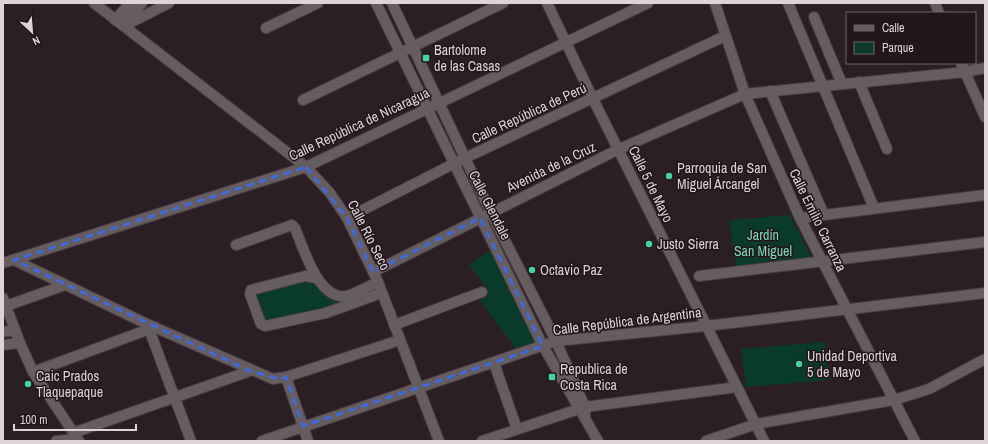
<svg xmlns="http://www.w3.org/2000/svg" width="988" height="444" font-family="'Archivo Narrow',sans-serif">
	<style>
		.green { fill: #0a3a29 }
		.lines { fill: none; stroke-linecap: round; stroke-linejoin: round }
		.street-casing { stroke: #483b42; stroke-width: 12 }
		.street { stroke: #655d60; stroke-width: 10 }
		.marked { fill: none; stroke: #4369d8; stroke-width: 3; stroke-dasharray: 8 5; stroke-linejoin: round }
		.poi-dot { fill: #43d4a0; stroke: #22151b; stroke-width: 1.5 }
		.labels { text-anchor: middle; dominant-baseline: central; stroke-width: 3; stroke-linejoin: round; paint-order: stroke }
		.poi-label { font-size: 14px; fill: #ddd3d8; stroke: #22151b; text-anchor: start }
		.street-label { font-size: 14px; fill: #ddd3d8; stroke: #22151b }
		.park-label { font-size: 14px; fill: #7bdab2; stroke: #22151b }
	</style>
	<rect width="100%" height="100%" fill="#2c1e25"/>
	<g class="green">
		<path d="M790,215L814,262L737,272L729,220Z"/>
		<path d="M494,247L542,345L520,354L480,301L489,291L469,265Z"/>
		<path d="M305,276L338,295L378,285L381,292L265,326L251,290Z"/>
		<path d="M825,342L829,380L746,387L741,349Z"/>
	</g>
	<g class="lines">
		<g class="street-casing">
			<g id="street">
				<path d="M94,3L306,167L330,193L347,218L378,282L439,441"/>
				<path d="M376,3L543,346L598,441"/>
				<path d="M392,3L491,213L556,341L585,407V416"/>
				<path d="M547,3L593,99L764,441"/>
				<path d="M715,3L745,94L800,218L915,441"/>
				<path d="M788,3L874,208"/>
				<path d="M935,3L939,13"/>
				<path d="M814,17L842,84"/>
				<path d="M115,20L130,3"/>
				<path d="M124,24L142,3"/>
				<path d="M124,26L169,3"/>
				<path d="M266,28L318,3"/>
				<path d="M961,63L985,117"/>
				<path d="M859,82L887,149"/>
				<path d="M770,91L824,215"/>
				<path d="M303,100L503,3"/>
				<path d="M347,218L465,158L725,36"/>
				<path d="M800,218L985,195"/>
				<path d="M236,245L292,225L295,228C303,247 318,300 346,296C356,294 368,286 378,282"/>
				<path d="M14,260L147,324L273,379L286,377L400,340"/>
				<path d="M3,263L306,167L648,3"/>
				<path d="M373,272L619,149L745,94L965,72L985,68"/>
				<path d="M699,276L985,242"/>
				<path d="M316,278L305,276L251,290L250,294L261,324L265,326L326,313L381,293"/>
				<path d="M3,298L20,343L33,372L79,441"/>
				<path d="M6,306L65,285"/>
				<path d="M147,324L191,441"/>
				<path d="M394,325L482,292"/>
				<path d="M3,332L15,330"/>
				<path d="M3,345L20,343"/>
				<path d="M494,363L517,429"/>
				<path d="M33,372L155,327"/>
				<path d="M286,377L308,441"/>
				<path d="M73,433L250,371"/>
				<path d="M56,441L77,439"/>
				<path d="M262,441L556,341L706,326L985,293"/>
				<path d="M482,441L585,407L737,387"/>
				<path d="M706,441L756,424L894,400L929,389L985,359"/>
			</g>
		</g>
		<use href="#street" class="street"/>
	</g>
	<path class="marked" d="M306,167L347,218L373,272L480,218L543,346L303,426L286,377L279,379L250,371L14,260Z"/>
	<g class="poi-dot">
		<rect x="422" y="54" width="8" height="8" rx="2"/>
		<circle cx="669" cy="176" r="4"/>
		<circle cx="649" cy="244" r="4"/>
		<circle cx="532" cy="270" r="4"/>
		<circle cx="799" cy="364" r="4"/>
		<rect x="548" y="373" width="8" height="8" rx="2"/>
		<circle cx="28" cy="384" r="4"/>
	</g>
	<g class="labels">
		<g class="poi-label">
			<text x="434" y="50">Bartolome<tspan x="434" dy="16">de las Casas</tspan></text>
			<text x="677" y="168">Parroquia de San<tspan x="677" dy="16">Miguel Árcangel</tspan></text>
			<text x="657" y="244">Justo Sierra</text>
			<text x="540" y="270">Octavio Paz</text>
			<text x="807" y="356">Unidad Deportiva<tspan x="807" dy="16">5 de Mayo</tspan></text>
			<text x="560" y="369">Republica de<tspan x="560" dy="16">Costa Rica</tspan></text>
			<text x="36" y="376">Caic Prados<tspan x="36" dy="16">Tlaquepaque</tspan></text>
		</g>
		<g class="street-label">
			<text transform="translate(529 113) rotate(-25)">Calle República de Perú</text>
			<text transform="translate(359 124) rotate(-25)">Calle República de Nicaragua</text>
			<text transform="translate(551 167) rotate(-26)">Avenida de la Cruz</text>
			<text transform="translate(651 184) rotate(64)">Calle 5 de Mayo</text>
			<text transform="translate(490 205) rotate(63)">Calle Glendale</text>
			<text transform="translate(818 220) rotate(64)">Calle Emilio Carranza</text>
			<text transform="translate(369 235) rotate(63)">Calle Río Seco</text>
			<text transform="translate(627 321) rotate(-7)">Calle República de Argentina</text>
		</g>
		<g class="park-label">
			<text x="763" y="235">Jardín<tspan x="763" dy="16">San Miguel</tspan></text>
		</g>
	</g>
	<rect width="988" height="444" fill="none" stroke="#ddd3d8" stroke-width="8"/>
	<rect x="846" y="12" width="130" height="52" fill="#22151b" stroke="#6d6167"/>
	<rect x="854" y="25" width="20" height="6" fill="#655d60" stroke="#6d6167"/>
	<text x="882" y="32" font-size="12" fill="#ddd3d8">Calle</text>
	<rect x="854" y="42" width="20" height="12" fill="#0a3a29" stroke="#6d6167"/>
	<text x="882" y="52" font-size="12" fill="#ddd3d8">Parque</text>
	<g transform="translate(32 32) rotate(154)" stroke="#22151b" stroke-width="3" paint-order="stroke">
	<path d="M0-3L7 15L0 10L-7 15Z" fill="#ddd3d8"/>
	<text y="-6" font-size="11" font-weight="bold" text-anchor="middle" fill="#ddd3d8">N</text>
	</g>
	<path d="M14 424v6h122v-6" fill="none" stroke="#ddd3d8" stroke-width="2"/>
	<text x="20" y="424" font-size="12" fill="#ddd3d8" stroke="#22151b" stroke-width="3" paint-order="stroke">100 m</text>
</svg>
